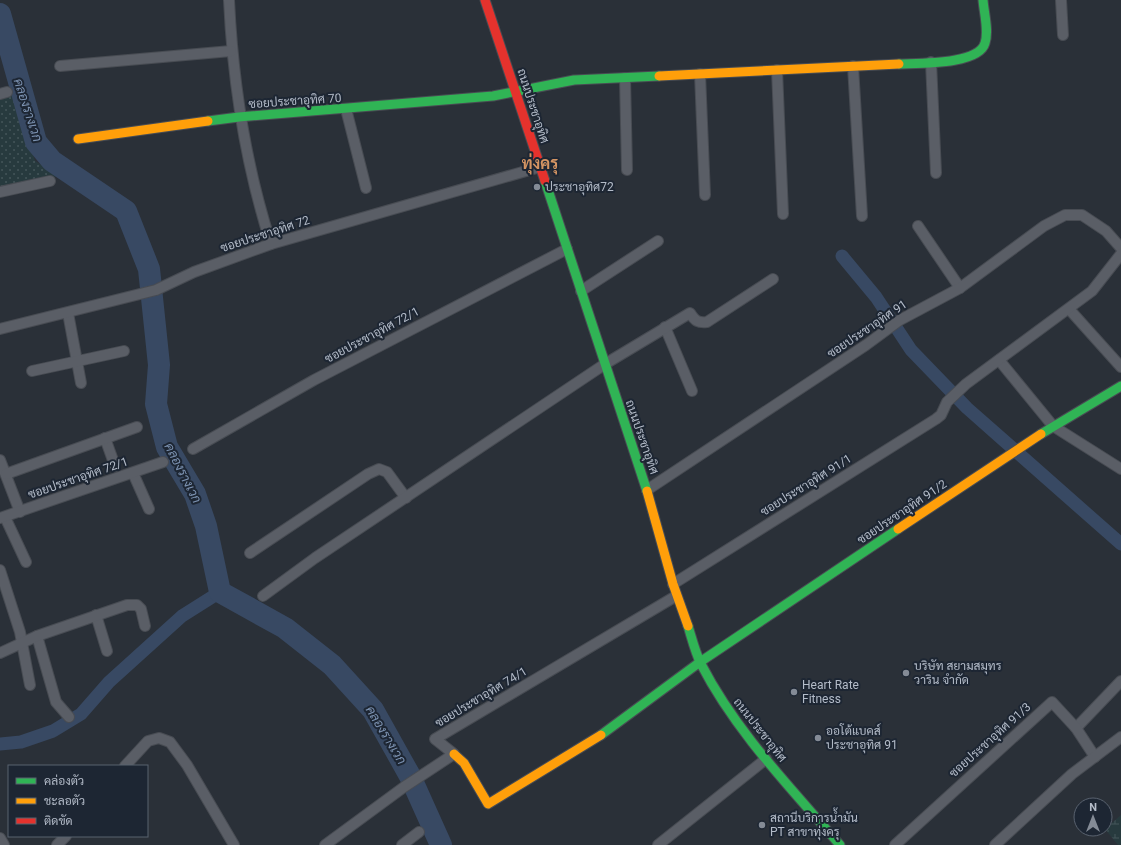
<svg xmlns="http://www.w3.org/2000/svg" width="1121" height="845" font-family="Roboto,Sarabun,sans-serif">
	<style>
		.grass { fill: url(#grass-dots) }
		.wetland { fill: url(#wetland-marsh) }
		.lines { fill: none; stroke-linecap: round; stroke-linejoin: round }
		.canal { stroke: #384963; stroke-width: 13 }
		.river { stroke: #384963; stroke-width: 22 }
		.street-casing { stroke: #484c53; stroke-width: 12 }
		.fast-casing { stroke: #484c53; stroke-width: 11 }
		.slow-casing { stroke: #484c53; stroke-width: 11 }
		.jam-casing { stroke: #484c53; stroke-width: 11 }
		.street { stroke: #5a5e66; stroke-width: 10 }
		.fast { stroke: #30b455; stroke-width: 9 }
		.slow { stroke: #ff9f0a; stroke-width: 9 }
		.jam { stroke: #e5322d; stroke-width: 9 }
		.poi-dot { fill: #848b96; stroke: #1d2633; stroke-width: 1.5 }
		.labels { text-anchor: middle; dominant-baseline: central; stroke-width: 4; stroke-linejoin: round; paint-order: stroke }
		.street-label { font-size: 12px; fill: #b4bcc9; stroke: #1d2633 }
		.poi-label { font-size: 12px; fill: #b4bcc9; stroke: #1d2633; text-anchor: start }
		.water-label { font-size: 13px; font-style: italic; fill: #7c92b1; stroke: #1d2633 }
		.district-label { font-size: 16px; font-weight: bold; fill: #d59563; stroke: #1d2633 }
	</style>
	<defs>
		<pattern id="grass-dots" width="8" height="8" patternUnits="userSpaceOnUse"><rect width="8" height="8" fill="#273a3e"/><path d="M2 2h.1M6 6h.1" fill="none" stroke="#445559" stroke-width="1.8" stroke-linecap="round"/></pattern>
		<pattern id="wetland-marsh" width="20" height="14" patternUnits="userSpaceOnUse"><rect width="20" height="14" fill="#273a3e"/><path d="M1 5h8M5 5V1M11 12h8M15 12V8" fill="none" stroke="#445559"/></pattern>
	</defs>
	<rect width="100%" height="100%" fill="#2a3038"/>
	<path class="grass" d="M14,95L35,161L58,176L0,189V99Z"/>
	<path class="wetland" d="M1121,815V845H1118L1105,829Z"/>
	<g class="lines">
		<g class="canal">
			<path d="M842,256L876,297L911,350L967,408L1121,544"/>
			<path d="M0,744L21,742L53,731L81,714L109,682L182,616L220,592"/>
		</g>
		<path class="river" d="M0,14L36,142L52,161L126,211L149,269L159,365L156,404L167,447L195,494L206,526L220,592L285,628L332,665L373,710L410,776L441,845"/>
		<g class="street-casing">
			<g id="street">
				<path d="M229,0C233,85 245,163 271,244"/>
				<path d="M1061,0L1063,35"/>
				<path d="M931,62L936,173"/>
				<path d="M60,66L231,51"/>
				<path d="M853,66L862,216"/>
				<path d="M777,70L783,214"/>
				<path d="M700,74L705,195"/>
				<path d="M625,78L627,170"/>
				<path d="M0,94L7,92"/>
				<path d="M346,109L366,188"/>
				<path d="M0,192L50,181"/>
				<path d="M918,226L960,288"/>
				<path d="M581,291L658,241"/>
				<path d="M1069,309L1121,367"/>
				<path d="M68,313L81,383"/>
				<path d="M665,327L692,391"/>
				<path d="M0,329L156,290L194,272L271,244L540,167"/>
				<path d="M999,360L1053,426L1121,469"/>
				<path d="M32,371L124,351"/>
				<path d="M105,438L115,466"/>
				<path d="M193,449L314,380L567,249"/>
				<path d="M0,460L20,512"/>
				<path d="M133,473L149,509"/>
				<path d="M6,474L137,427"/>
				<path d="M647,490L866,345L900,320L960,288L1044,226L1065,215H1082L1106,231L1121,248"/>
				<path d="M5,517L26,562"/>
				<path d="M0,518L163,462"/>
				<path d="M250,553L368,474L379,469L387,472L406,498"/>
				<path d="M0,570L20,632L30,685"/>
				<path d="M673,584L936,419L941,415L947,402L966,384L1092,291L1121,254"/>
				<path d="M263,596L315,558L605,364L690,313C695,321 698,323 707,322L773,279"/>
				<path d="M96,615L107,651"/>
				<path d="M37,636L56,702L69,717"/>
				<path d="M0,653L37,636L127,605H137L141,609L145,626"/>
				<path d="M1076,728L1121,681"/>
				<path d="M125,766L148,741L159,738L170,742L187,765L234,845"/>
				<path d="M0,838L4,845"/>
				<path d="M57,845L66,836"/>
				<path d="M325,845L404,787L454,754L435,739L676,596"/>
				<path d="M402,845L419,832"/>
				<path d="M658,845L766,759"/>
				<path d="M895,845L1052,702L1076,728L1095,757"/>
				<path d="M995,845L1072,774L1121,737"/>
			</g>
		</g>
		<g class="fast-casing">
			<g id="fast">
				<path d="M899,64C918,63 979,65 985,43C989,31 984,13 983,0"/>
				<path d="M208,121L239,117L493,96L574,80L659,76"/>
				<path d="M545,181L647,491"/>
				<path d="M1041,434L1121,386"/>
				<path d="M688,626C692,639 695,652 701,664C736,732 791,788 840,845"/>
				<path d="M601,735L700,662L898,529"/>
			</g>
		</g>
		<g class="slow-casing">
			<g id="slow">
				<path d="M659,76L899,64"/>
				<path d="M78,139L208,121"/>
				<path d="M647,491L673,584L688,626"/>
				<path d="M898,529L1041,434"/>
				<path d="M454,754L464,763L488,804L601,735"/>
			</g>
		</g>
		<g class="jam-casing">
			<path id="jam" d="M485,0L545,181"/>
		</g>
		<use href="#street" class="street"/>
		<use href="#fast" class="fast"/>
		<use href="#slow" class="slow"/>
		<use href="#jam" class="jam"/>
	</g>
	<g class="poi-dot">
		<circle cx="537" cy="187" r="4"/>
		<circle cx="906" cy="673" r="4"/>
		<circle cx="794" cy="692" r="4"/>
		<circle cx="818" cy="738" r="4"/>
		<circle cx="762" cy="825" r="4"/>
	</g>
	<g class="labels">
		<g class="street-label">
			<text transform="translate(295 101) rotate(-4)">ซอยประชาอุทิศ 70</text>
			<text transform="translate(533 106) rotate(72)">ถนนประชาอุทิศ</text>
			<text transform="translate(265 234) rotate(-18)">ซอยประชาอุทิศ 72</text>
			<text transform="translate(867 329) rotate(-34)">ซอยประชาอุทิศ 91</text>
			<text transform="translate(372 335) rotate(-28)">ซอยประชาอุทิศ 72/1</text>
			<text transform="translate(642 437) rotate(71)">ถนนประชาอุทิศ</text>
			<text transform="translate(78 478) rotate(-19)">ซอยประชาอุทิศ 72/1</text>
			<text transform="translate(806 485) rotate(-32)">ซอยประชาอุทิศ 91/1</text>
			<text transform="translate(902 512) rotate(-34)">ซอยประชาอุทิศ 91/2</text>
			<text transform="translate(481 697) rotate(-31)">ซอยประชาอุทิศ 74/1</text>
			<text transform="translate(760 730) rotate(52)">ถนนประชาอุทิศ</text>
			<text transform="translate(990 740) rotate(-42)">ซอยประชาอุทิศ 91/3</text>
		</g>
		<g class="poi-label">
			<text x="545" y="187">ประชาอุทิศ72</text>
			<text x="914" y="666">บริษัท สยามสมุทร<tspan x="914" dy="14">วาริน จำกัด</tspan></text>
			<text x="802" y="685">Heart Rate<tspan x="802" dy="14">Fitness</tspan></text>
			<text x="826" y="731">ออโต้แบคส์<tspan x="826" dy="14">ประชาอุทิศ 91</tspan></text>
			<text x="770" y="818">สถานีบริการน้ำมัน<tspan x="770" dy="14">PT สาขาทุ่งครุ</tspan></text>
		</g>
		<g class="water-label">
			<text transform="translate(28 110) rotate(72)">คลองรางเวก</text>
			<text transform="translate(183 473) rotate(63)">คลองรางเวก</text>
			<text transform="translate(386 735) rotate(59)">คลองรางเวก</text>
		</g>
		<g class="district-label">
			<text x="540" y="163">ทุ่งครุ</text>
		</g>
	</g>
	<rect x="8" y="765" width="140" height="72" fill="#1d2633" stroke="#59626f"/>
	<rect x="16" y="778" width="20" height="6" fill="#30b455" stroke="#59626f"/>
	<text x="44" y="785" font-size="12" fill="#b4bcc9">คล่องตัว</text>
	<rect x="16" y="798" width="20" height="6" fill="#ff9f0a" stroke="#59626f"/>
	<text x="44" y="805" font-size="12" fill="#b4bcc9">ชะลอตัว</text>
	<rect x="16" y="818" width="20" height="6" fill="#e5322d" stroke="#59626f"/>
	<text x="44" y="825" font-size="12" fill="#b4bcc9">ติดขัด</text>
	<g transform="translate(1093 817)"><circle r="19" fill="#1d2633" stroke="#59626f"/>
	<path d="M0-3L7 15L0 10L-7 15Z" fill="#848b96"/>
	<text y="-6" font-size="11" font-weight="bold" text-anchor="middle" fill="#b4bcc9">N</text>
	</g>
</svg>
